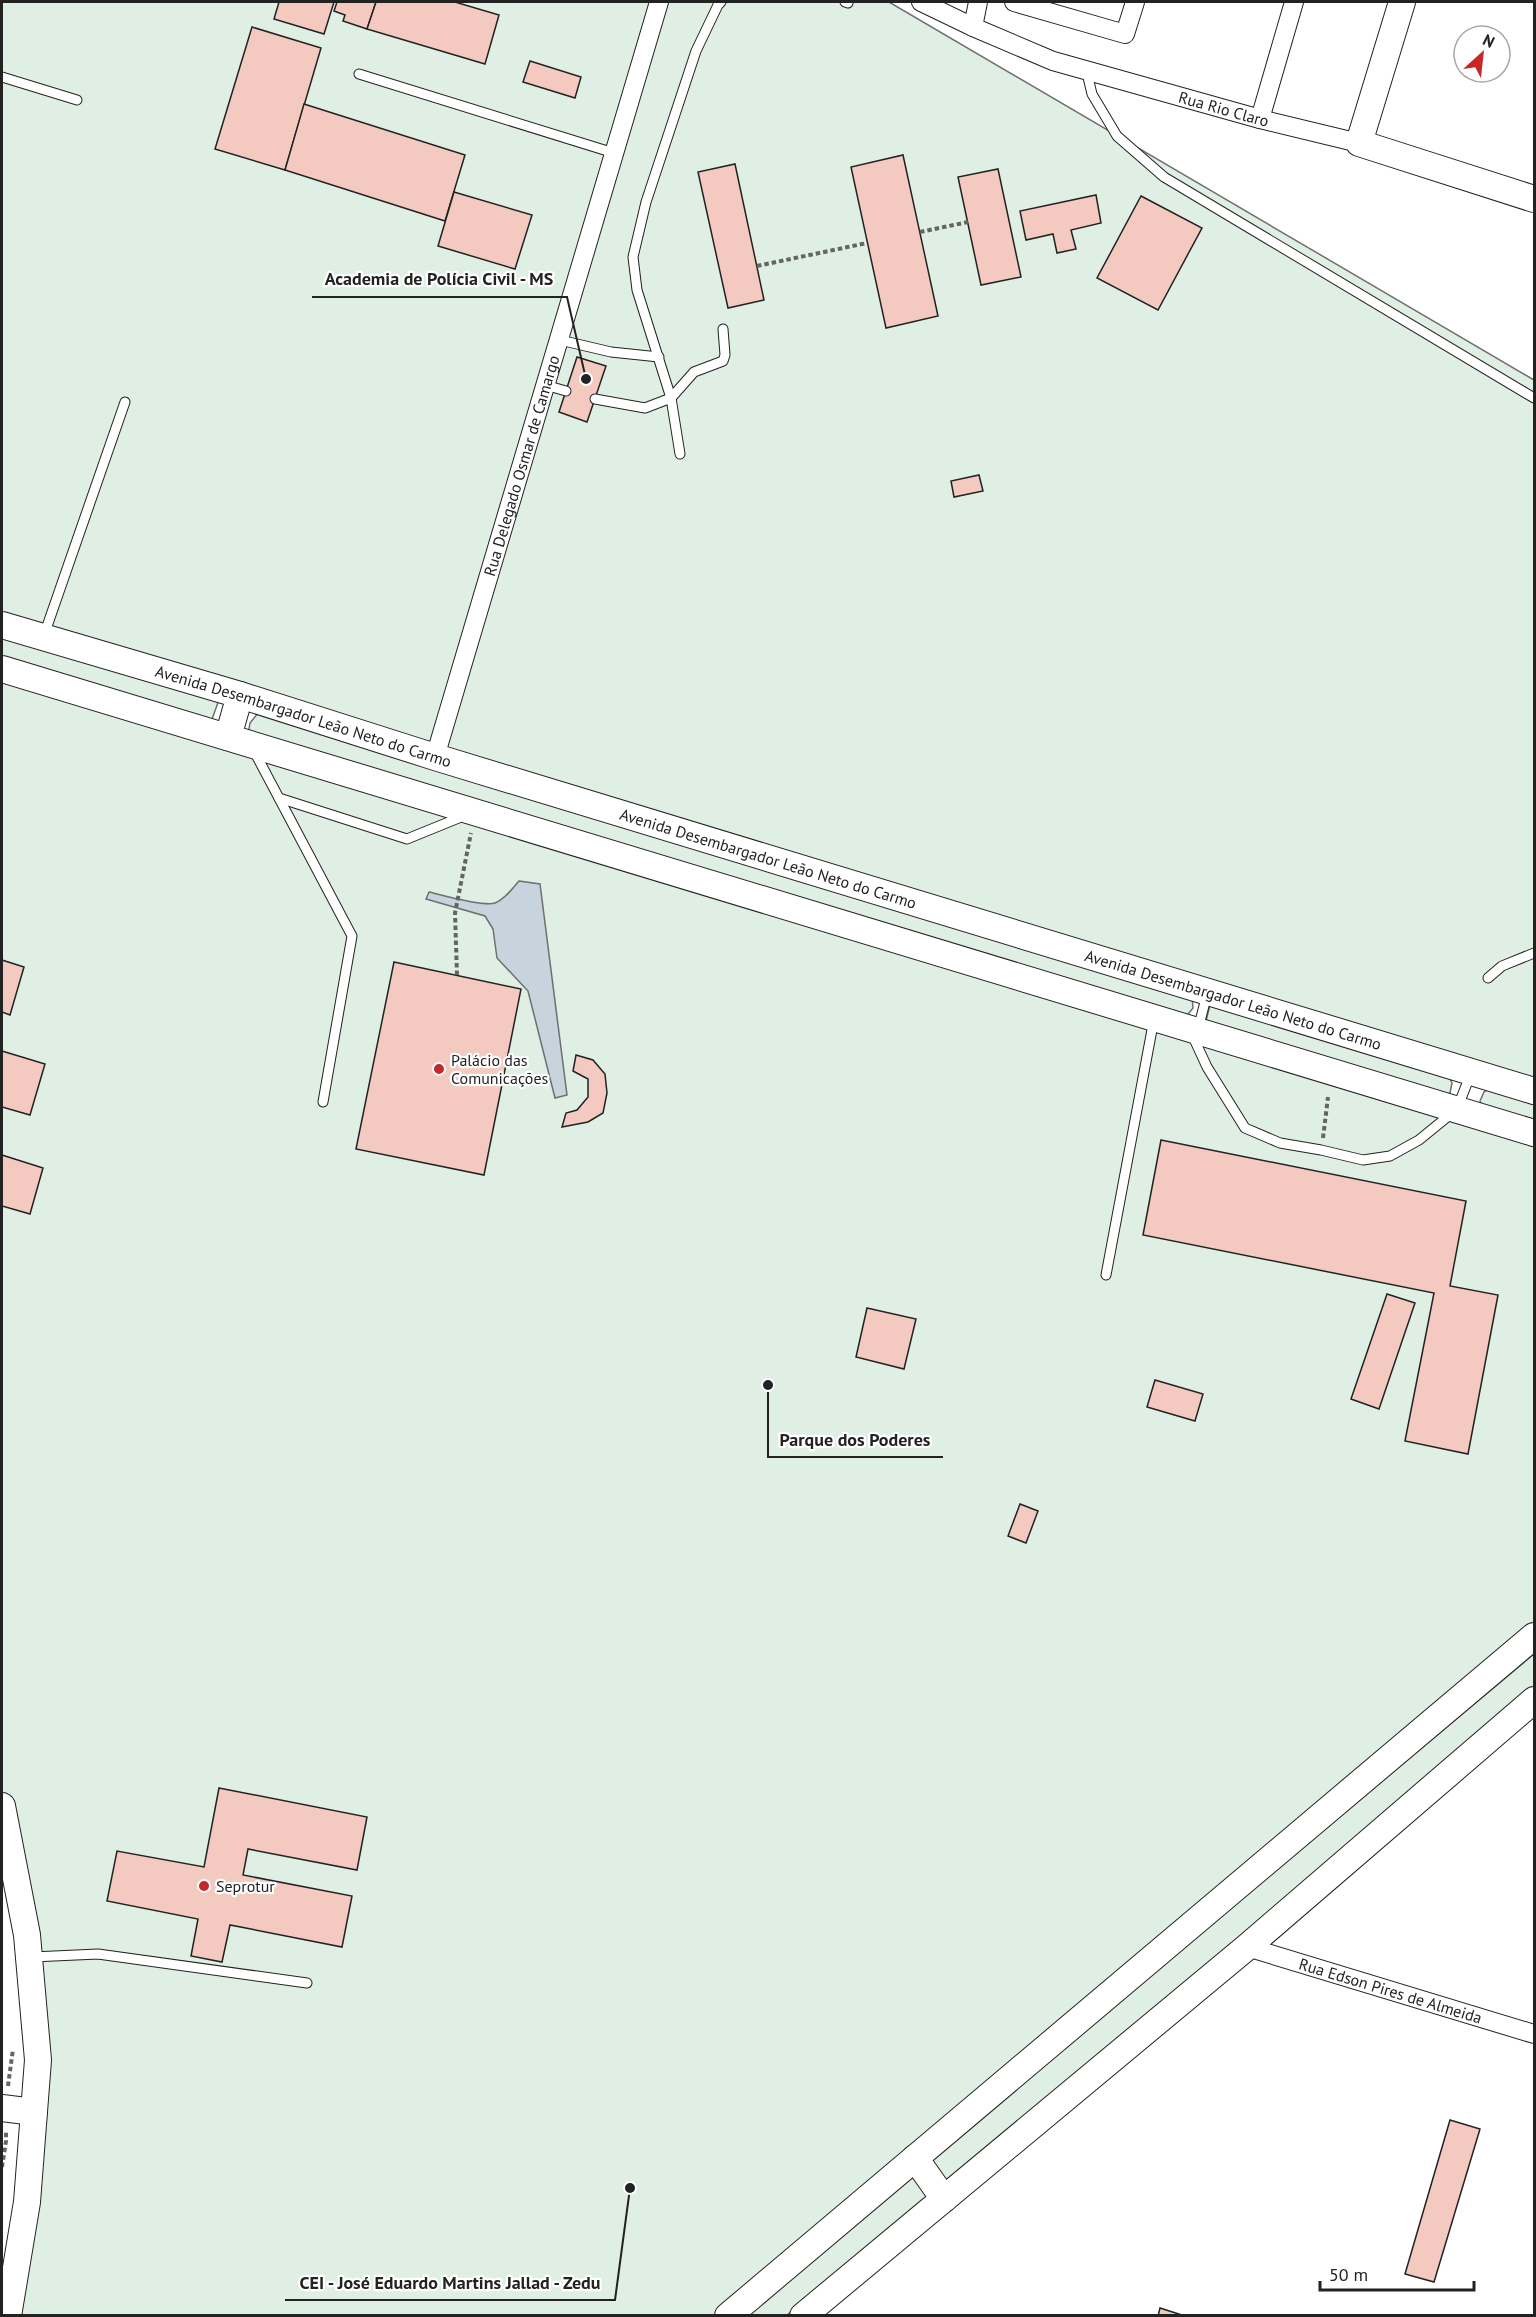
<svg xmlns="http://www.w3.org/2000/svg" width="1536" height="2317" font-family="'PT Sans',sans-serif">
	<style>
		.green { fill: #e0efe3; stroke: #6f6f6f; stroke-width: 1.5 }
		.water { fill: #c7d3dd; stroke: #6f6f6f; stroke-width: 1.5 }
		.building { fill: #f3c9c0; stroke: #222; stroke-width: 1.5 }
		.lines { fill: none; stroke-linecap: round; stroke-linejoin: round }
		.lane-casing { stroke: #222; stroke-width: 11 }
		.street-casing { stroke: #222; stroke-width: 20 }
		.secondary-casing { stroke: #222; stroke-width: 28 }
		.path { stroke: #646464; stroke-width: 4; stroke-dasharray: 4.5 3; stroke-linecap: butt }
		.lane { stroke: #fff; stroke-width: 9 }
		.street { stroke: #fff; stroke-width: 18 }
		.secondary { stroke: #fff; stroke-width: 26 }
		.poi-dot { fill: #c62828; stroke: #fff; stroke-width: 2 }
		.labels { text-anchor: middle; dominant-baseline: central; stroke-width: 4.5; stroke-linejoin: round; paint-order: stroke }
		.street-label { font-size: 16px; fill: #222; stroke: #fff }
		.poi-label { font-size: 16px; fill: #222; stroke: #fff; text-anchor: start }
		.leader { fill: none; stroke: #222; stroke-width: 2 }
		.callout-dot { fill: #222; stroke: #fff; stroke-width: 2 }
		.callout-label { font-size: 18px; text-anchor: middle; font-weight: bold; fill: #222; stroke: #fff; stroke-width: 4.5; stroke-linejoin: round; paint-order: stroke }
	</style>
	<rect width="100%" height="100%" fill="#fff"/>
	<g class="green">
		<path d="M2,2H889L1534,380V1091L2,625Z"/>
		<path d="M2,630L220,697L211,722L2,658Z"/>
		<path d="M2,669L1534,1133V1636L728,2315H8L38,2060L2,1806Z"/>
		<path d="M258,713L1192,996L1193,1008L1185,1018L248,735L250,723Z"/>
		<path d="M1210,1005L1448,1075L1452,1083L1450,1093L1440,1098L1206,1021Z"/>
		<path d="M1491,1087L1534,1100V1124L1484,1109L1480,1101L1484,1092Z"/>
		<path d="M1534,1654V1692L787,2315L743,2316Z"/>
	</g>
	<path class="water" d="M519,881L540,884L567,1095L555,1098L528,991L497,958L493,929L485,916L426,899L429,892C442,895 484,907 495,903C505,899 512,889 519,881Z"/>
	<g class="building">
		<path d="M279,2H334L324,34L274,19Z"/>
		<path d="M337,2H376L367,29L343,21L345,15L334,11Z"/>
		<path d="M376,2H455L499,15L485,64L367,29Z"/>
		<path d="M252,27L321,48L285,170L215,149Z"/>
		<path d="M530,61L581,77L575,98L523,82Z"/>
		<path d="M304,104L465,155L445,221L285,170Z"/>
		<path d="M903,155L938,316L886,328L851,167Z"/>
		<path d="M735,164L764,300L728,308L698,172Z"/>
		<path d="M998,169L1021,277L981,285L958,177Z"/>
		<path d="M454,192L532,215L515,269L438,246Z"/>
		<path d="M1096,195L1101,223L1071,230L1076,249L1057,253L1053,234L1026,240L1020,211Z"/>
		<path d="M1141,196L1202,228L1158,310L1097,278Z"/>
		<path d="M577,357L606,366L587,422L559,412Z"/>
		<path d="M979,475L983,491L954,497L951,481Z"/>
		<path d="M2,960L24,967L10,1015L2,1012Z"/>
		<path d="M394,962L521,989L484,1175L356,1149Z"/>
		<path d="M2,1051L45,1064L30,1115L2,1107Z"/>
		<path d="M576,1055L593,1060L605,1074L607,1093L603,1113L588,1122L562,1127L566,1113L577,1110L588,1097V1079L573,1071Z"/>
		<path d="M1161,1140L1466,1201L1450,1286L1498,1295L1468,1454L1405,1441L1434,1293L1143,1235Z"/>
		<path d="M2,1155L43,1168L30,1214L2,1206Z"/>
		<path d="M1387,1294L1415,1303L1379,1409L1351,1399Z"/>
		<path d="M867,1308L916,1319L904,1369L856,1357Z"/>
		<path d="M1155,1380L1203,1394L1195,1421L1147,1407Z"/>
		<path d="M1020,1504L1038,1511L1026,1543L1008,1536Z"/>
		<path d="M219,1788L367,1817L357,1870L248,1849L243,1875L352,1896L342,1947L230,1925L222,1962L191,1956L198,1919L107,1901L117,1851L204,1867Z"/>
		<path d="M1450,2120L1480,2129L1434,2282L1405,2274Z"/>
		<path d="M1160,2308L1185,2316H1158Z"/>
	</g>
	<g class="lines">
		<g class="lane-casing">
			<g id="lane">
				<path d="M845,2L848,3"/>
				<path d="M1086,69L1092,94L1117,136L1164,177L1534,398"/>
				<path d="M359,74L614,153"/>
				<path d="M2,77L77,100"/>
				<path d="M560,340L611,352L659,357"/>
				<path d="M545,385L566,391"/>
				<path d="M595,399L645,408L671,398L694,372L723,361L725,355L723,329"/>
				<path d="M680,454L671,398L637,290L633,257L646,202L696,51L718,5L721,2"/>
				<path d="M44,635L125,402"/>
				<path d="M254,751L352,936L323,1102"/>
				<path d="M279,798L407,839L466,815"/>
				<path d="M1488,978L1502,966L1534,953"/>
				<path d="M1207,994L1195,1041L1207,1067L1245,1128L1280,1143L1321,1150L1363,1160L1390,1156L1419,1140L1457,1109L1471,1073"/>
				<path d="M1106,1275L1154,1019"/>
				<path d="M32,1957L98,1954L307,1983"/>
			</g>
		</g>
		<g class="street-casing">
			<g id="street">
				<path id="s1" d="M921,2L973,27L1053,61L1260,119L1359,143"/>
				<path d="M1014,2L1125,34L1135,2"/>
				<path d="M973,27L978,2"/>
				<path d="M1260,119L1294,2"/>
				<path id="s2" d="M435,757L659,2"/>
				<path id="s3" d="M1247,1947L1534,2034"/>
			</g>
		</g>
		<g class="secondary-casing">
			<g id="secondary">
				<path d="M1402,2L1359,143L1534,199"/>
				<path id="s4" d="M2,625L240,695L435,757L1534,1091"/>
				<path d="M2,669L1534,1133"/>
				<path d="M228,737L240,695"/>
				<path d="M2,1806L27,1935L38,2060L27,2202L8,2316"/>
				<path d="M2,2108L34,2112"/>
				<path d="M915,2158L944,2199"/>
				<path d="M728,2316L1534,1636"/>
				<path d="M803,2316L1247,1947L1534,1700"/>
			</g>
		</g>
		<g class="path">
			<path d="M920,232L968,222"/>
			<path d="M757,266L867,243"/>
			<path d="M457,975L455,913L471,833"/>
			<path d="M1323,1138L1328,1097"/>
			<path d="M8,2086L13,2049"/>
			<path d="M2,2167L6,2141V2130"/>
		</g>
		<use href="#lane" class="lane"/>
		<use href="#street" class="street"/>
		<use href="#secondary" class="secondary"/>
	</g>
	<g class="poi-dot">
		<circle cx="439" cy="1069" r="6"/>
		<circle cx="204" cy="1886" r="6"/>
	</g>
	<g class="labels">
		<g class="street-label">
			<text stroke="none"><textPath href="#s1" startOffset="322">Rua Rio Claro</textPath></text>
			<text stroke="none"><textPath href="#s2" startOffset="304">Rua Delegado Osmar de Camargo</textPath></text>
			<text stroke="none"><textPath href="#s4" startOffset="315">Avenida Desembargador Leão Neto do Carmo</textPath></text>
			<text stroke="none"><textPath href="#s4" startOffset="801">Avenida Desembargador Leão Neto do Carmo</textPath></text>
			<text stroke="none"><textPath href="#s4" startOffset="1287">Avenida Desembargador Leão Neto do Carmo</textPath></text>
			<text stroke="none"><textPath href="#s3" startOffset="150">Rua Edson Pires de Almeida</textPath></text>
		</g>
		<g class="poi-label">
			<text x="451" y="1060">Palácio das<tspan x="451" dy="18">Comunicações</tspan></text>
			<text x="216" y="1886">Seprotur</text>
		</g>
	</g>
	<path class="leader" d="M586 379L567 297H312M768 1385L768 1457H943M630 2188L615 2300H285"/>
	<g class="callout-dot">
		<circle cx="586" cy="379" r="6"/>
		<circle cx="768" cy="1385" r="6"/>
		<circle cx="630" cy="2188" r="6"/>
	</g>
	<g class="callout-label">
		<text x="439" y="285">Academia de Polícia Civil - MS</text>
		<text x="855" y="1446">Parque dos Poderes</text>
		<text x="450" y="2289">CEI - José Eduardo Martins Jallad - Zedu</text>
	</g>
	<rect width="1536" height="2317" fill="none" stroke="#222222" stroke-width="6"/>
	<g transform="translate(1482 54) rotate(27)"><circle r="28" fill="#ffffff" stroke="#a7a7a7" stroke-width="1.5"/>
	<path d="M0-4.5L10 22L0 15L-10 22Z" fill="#c62828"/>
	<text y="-9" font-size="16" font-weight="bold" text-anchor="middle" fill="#222222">N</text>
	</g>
	<path d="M1320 2281v9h154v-9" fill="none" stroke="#222222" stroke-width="3"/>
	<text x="1329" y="2281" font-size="18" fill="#222222" stroke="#ffffff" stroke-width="4.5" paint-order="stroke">50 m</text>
</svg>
